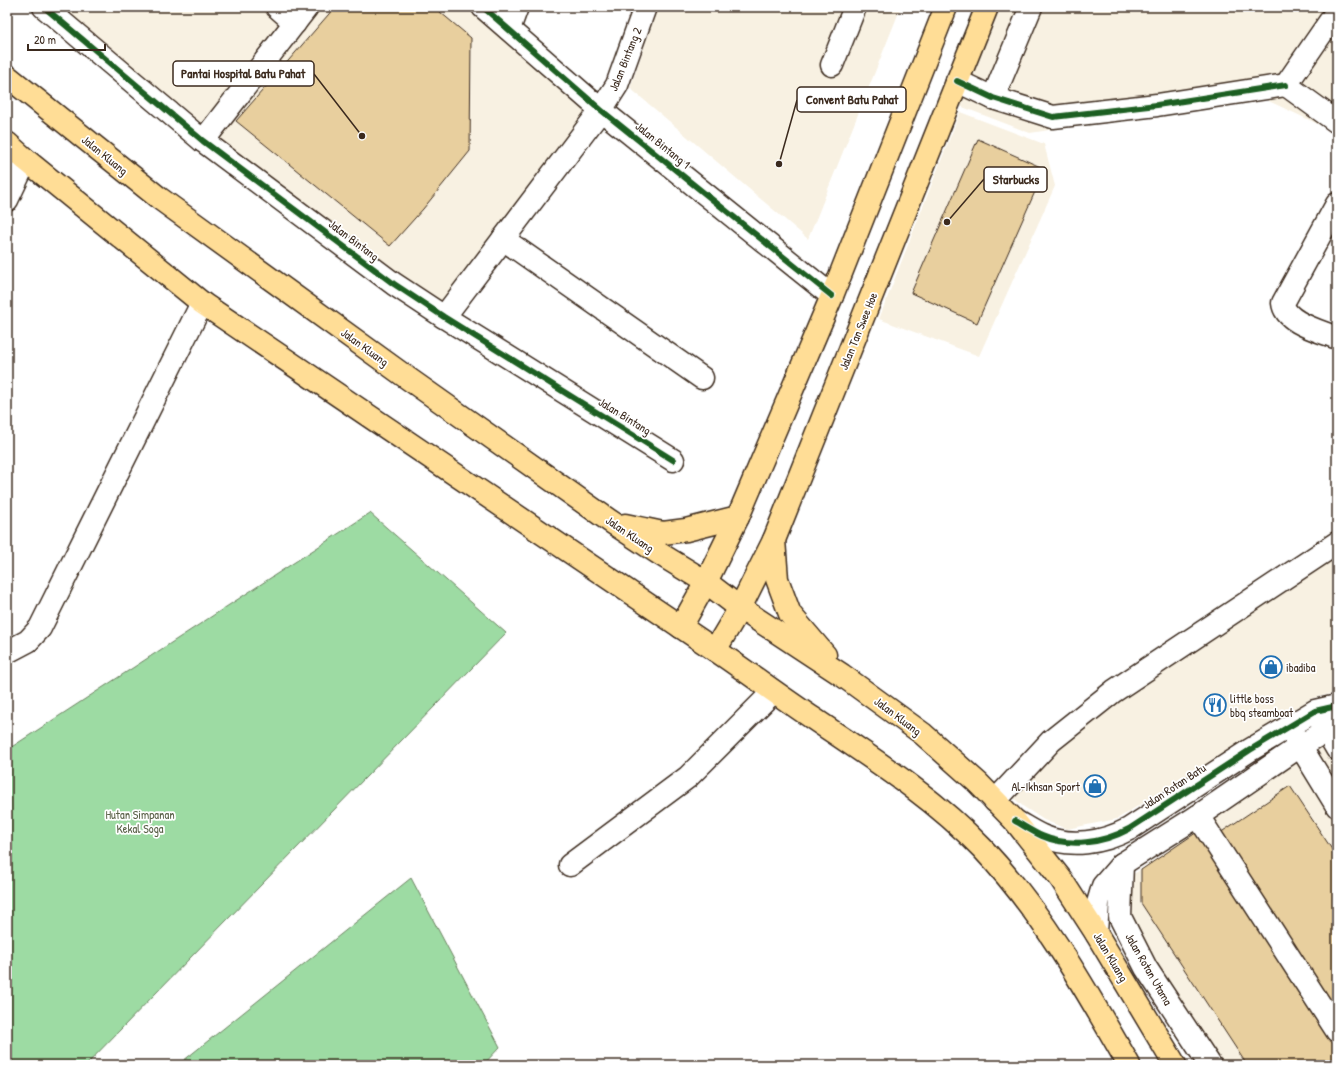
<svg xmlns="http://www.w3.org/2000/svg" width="1344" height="1072" font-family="'Patrick Hand',sans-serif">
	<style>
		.built { fill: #f8f1e2 }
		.green { fill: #9ddba3; stroke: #6c8260 }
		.building { fill: #e8cf9e; stroke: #3b2a1e }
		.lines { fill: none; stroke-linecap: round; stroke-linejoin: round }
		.minor-casing { stroke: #3b2a1e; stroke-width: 25 }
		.major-casing { stroke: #3b2a1e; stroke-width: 25 }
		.highway-casing { stroke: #3b2a1e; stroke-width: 25 }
		.minor { stroke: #fff; stroke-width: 22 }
		.major { stroke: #ffdd96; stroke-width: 22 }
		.highway { stroke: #ffdd96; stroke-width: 22 }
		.cycleway-casing { stroke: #fff; stroke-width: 8 }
		.cycleway { stroke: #1b5e20; stroke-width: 6 }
		.labels { text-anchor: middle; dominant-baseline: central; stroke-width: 3.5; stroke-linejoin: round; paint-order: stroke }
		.street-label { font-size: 12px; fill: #3b2a1e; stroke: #fff }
		.poi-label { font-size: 12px; fill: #3b2a1e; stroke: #fff; text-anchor: start }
		.park-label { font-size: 12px; fill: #585f46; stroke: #fff }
		.leader { fill: none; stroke: #3b2a1e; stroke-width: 1.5 }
		.callout-dot { fill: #3b2a1e; stroke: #fff; stroke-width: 1.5 }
		.callout { fill: #fff; stroke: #3b2a1e; stroke-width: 1.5 }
		.callout-label { font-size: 13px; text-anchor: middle; font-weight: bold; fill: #3b2a1e }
	</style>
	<rect width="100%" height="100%" fill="#fff"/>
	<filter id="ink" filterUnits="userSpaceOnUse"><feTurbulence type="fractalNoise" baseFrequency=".025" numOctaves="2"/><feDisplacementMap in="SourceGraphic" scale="8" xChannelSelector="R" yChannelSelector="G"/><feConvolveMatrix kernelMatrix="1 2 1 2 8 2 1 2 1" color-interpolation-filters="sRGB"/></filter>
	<g filter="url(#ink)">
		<g class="built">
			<path d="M30,7H498L614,109L447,330L59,33Z"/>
			<path d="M658,7H901L808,239L630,88Z"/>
			<path d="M991,7H1337V133L1260,97L1030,133L952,103Z"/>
			<path d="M960,112L1044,144L1055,186L979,356L879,319Z"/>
			<path d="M1337,539V692L1310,699L1117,819L1067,829L1044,820L1024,807L1000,786Z"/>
			<path d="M1337,733V1065H1220L1155,967L1129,913L1131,876Z"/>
		</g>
		<g class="green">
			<path d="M370,513L506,633L86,1065H7V750Z"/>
			<path d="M411,878L500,1047L483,1065H178Z"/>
		</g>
		<g class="building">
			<path d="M335,7H434L471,38L470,151L423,209L390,246L236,121Z"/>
			<path d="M978,139L1045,169L977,323L911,293Z"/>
			<path d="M1290,786L1337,857V1014L1217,835Z"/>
			<path d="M1200,830L1337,1042V1065H1247L1141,903V870Z"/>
		</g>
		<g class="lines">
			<g class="minor-casing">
				<g id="minor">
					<path d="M44,7L203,141L394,284L444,317L673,460"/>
					<path d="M277,7L295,23"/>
					<path d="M483,7L601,110L832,296"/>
					<path d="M1337,11L1286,85L1337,122"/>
					<path d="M509,29L517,7"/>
					<path d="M832,65L855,7"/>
					<path d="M957,81L993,98L1053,117L1157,105L1286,85"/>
					<path d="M993,98L1031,7"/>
					<path d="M203,141L307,7"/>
					<path d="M7,200L26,160"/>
					<path d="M1337,204L1283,303C1285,323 1321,331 1337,338"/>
					<path d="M503,239L702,378"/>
					<path d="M444,317L601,110L617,85L645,7"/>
					<path d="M7,650L9,651L28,641L40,628L202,303"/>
					<path d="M1319,718L1337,749"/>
					<path d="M1293,734L1337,806"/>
					<path d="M995,801L1051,741L1114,691L1337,543"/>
					<path d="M1198,816L1337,1031"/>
					<path d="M1015,821C1024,826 1033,832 1042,836C1070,848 1103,843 1129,829L1250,750L1315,711L1337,706"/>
					<path d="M1122,864L1120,917L1146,968L1210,1065"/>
					<path d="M570,865L688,777L773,692"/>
					<path d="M1096,933L1098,903L1103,886L1122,864L1198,816L1300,746L1326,731L1337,719"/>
				</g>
			</g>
			<g class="major-casing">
				<g id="major">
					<path d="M681,627L706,582L738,517L832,296L946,7"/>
					<path d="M715,650L740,608L774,540L987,7"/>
				</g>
			</g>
			<g class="highway-casing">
				<g id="highway">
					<path d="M7,76L159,198L406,377L610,521L660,554L706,582L740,608L842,675L923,734L978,783L1015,821L1061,879L1096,933L1175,1065"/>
					<path d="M7,143L26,160L202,303L715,650C749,673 781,697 814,719C873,759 933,797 982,848C1043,913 1085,988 1129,1065"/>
					<path d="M625,525L663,533L686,530L738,517"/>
					<path d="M774,540L777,579L790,614L825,655"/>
				</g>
			</g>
			<use href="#minor" class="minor"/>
			<use href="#major" class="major"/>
			<use href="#highway" class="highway"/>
			<g class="cycleway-casing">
				<g id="cycleway">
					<path d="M44,7L203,141L394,284L444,317L673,460"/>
					<path d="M483,7L601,110L832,296"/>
					<path d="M957,81L993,98L1053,117L1157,105L1286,85"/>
					<path d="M1015,821C1024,826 1033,832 1042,836C1070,848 1103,843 1129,829L1250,750L1315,711L1337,706"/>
				</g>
			</g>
			<use href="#cycleway" class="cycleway"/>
		</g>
	</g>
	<defs>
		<g id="shop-ring" transform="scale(1.15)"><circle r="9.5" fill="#fff" stroke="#1f6fb2" stroke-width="1.5"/><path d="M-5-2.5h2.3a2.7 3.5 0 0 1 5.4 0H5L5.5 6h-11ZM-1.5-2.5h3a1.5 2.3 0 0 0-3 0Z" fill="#1f6fb2"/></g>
		<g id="restaurant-ring" transform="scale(1.15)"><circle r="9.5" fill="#fff" stroke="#1f6fb2" stroke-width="1.5"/><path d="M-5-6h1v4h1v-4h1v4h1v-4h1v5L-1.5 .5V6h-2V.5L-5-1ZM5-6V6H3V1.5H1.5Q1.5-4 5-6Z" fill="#1f6fb2"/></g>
	</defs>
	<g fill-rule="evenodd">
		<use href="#shop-ring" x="1271" y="667"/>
		<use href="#restaurant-ring" x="1215" y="705"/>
		<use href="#shop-ring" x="1095" y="786"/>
	</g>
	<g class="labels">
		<g class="street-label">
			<text transform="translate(625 59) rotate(-68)">Jalan Bintang 2</text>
			<text transform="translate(663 145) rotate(39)">Jalan Bintang 1</text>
			<text transform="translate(105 155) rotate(39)">Jalan Kluang</text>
			<text transform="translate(354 240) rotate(37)">Jalan Bintang</text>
			<text transform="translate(858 331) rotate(-68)">Jalan Tan Swee Hoe</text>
			<text transform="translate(365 347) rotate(36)">Jalan Kluang</text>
			<text transform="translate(625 416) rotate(32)">Jalan Bintang</text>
			<text transform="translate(630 534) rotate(34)">Jalan Kluang</text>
			<text transform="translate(898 716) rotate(37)">Jalan Kluang</text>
			<text transform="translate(1174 786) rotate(-33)">Jalan Rotan Batu</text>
			<text transform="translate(1111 957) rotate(59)">Jalan Kluang</text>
			<text transform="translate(1149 969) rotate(60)">Jalan Rotan Utama</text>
		</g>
		<g class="poi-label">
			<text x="1286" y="667">ibadiba</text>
			<text x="1230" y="698">little boss<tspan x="1230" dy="14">bbq steamboat</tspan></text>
			<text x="1080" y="786" text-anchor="end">Al-Ikhsan Sport</text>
		</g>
		<g class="park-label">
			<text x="140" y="814">Hutan Simpanan<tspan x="140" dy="14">Kekal Soga</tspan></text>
		</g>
	</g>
	<path class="leader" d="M362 136L314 74M779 164L797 100M947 222L984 179"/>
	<g class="callout-dot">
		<circle cx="362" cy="136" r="4"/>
		<circle cx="779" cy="164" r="4"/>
		<circle cx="947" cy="222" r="4"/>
	</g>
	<g class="callout">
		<rect x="173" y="61" width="141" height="25" rx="4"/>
		<rect x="797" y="87" width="109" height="25" rx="4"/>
		<rect x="984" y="167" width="63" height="25" rx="4"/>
	</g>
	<g class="callout-label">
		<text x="243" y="78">Pantai Hospital Batu Pahat</text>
		<text x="852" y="104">Convent Batu Pahat</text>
		<text x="1016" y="184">Starbucks</text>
	</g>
	<rect width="1344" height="1072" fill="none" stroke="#fff" stroke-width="24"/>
	<rect x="12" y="12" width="1320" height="1048" fill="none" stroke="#3b2a1e" stroke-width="1.5" filter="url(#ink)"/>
	<path d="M28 44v6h77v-6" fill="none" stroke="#3b2a1e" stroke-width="2"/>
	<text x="34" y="44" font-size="12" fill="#3b2a1e" stroke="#ffffff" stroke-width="3" paint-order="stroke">20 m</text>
</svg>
